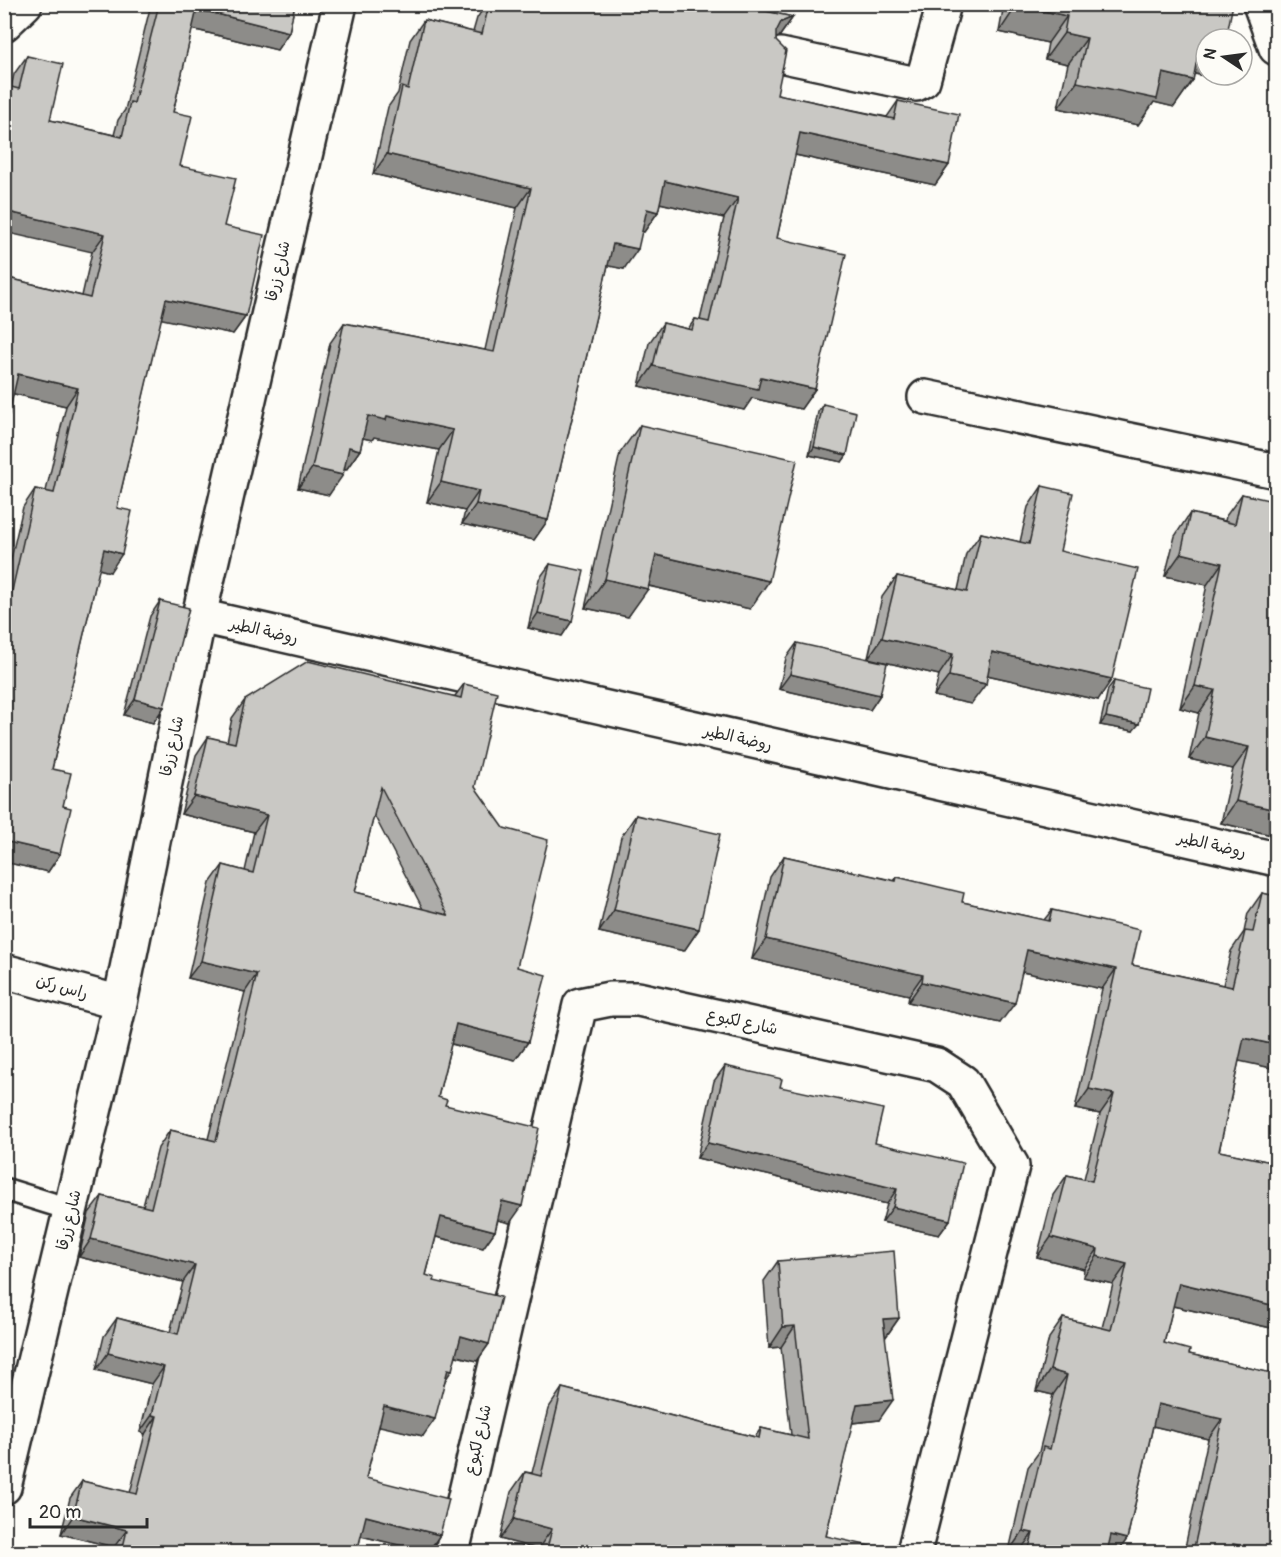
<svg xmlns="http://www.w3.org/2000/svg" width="1281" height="1557" font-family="Pangolin,'Playpen Sans Arabic',sans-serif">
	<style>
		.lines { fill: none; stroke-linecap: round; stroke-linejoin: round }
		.service-casing { stroke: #2b2b2b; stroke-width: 26 }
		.minor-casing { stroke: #2b2b2b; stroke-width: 38 }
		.service { stroke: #fdfcf7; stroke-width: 21 }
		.minor { stroke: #fdfcf7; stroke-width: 33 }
		.wall { fill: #adaca9; stroke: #2b2b2b; stroke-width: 1.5; fill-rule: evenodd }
		.shaded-wall { fill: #8d8c89; stroke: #2b2b2b; stroke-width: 1.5 }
		.building { fill: #c9c8c4; stroke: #2b2b2b; stroke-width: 1.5; fill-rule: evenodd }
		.labels { text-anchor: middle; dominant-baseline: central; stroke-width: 5; stroke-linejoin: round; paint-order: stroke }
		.street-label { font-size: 16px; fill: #2b2b2b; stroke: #fdfcf7 }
	</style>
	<rect width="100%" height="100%" fill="#fdfcf7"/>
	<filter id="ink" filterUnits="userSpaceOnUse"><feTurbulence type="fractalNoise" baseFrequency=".0167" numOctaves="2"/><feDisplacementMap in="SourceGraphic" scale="12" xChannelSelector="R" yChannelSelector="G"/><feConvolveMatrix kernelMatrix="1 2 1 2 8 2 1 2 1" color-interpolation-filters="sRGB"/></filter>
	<g filter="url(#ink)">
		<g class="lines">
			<g class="service-casing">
				<path id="service" d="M4,1189L72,1210"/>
			</g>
			<g class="minor-casing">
				<g id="minor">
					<path d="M1260,4L1276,48"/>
					<path d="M4,24L25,4"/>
					<path d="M780,55L916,84L923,80L944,4"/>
					<path d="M925,397L1276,471"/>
					<path d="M199,616L1276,859"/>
					<path d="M4,971L120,1003"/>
					<path d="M4,1487L120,1003L199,616L340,4"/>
					<path d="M452,1552L580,1005L610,999H638L937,1065L963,1082L1012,1166L914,1552"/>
				</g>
			</g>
			<use href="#service" class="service"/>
			<use href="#minor" class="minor"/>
		</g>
		<g class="wall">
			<path d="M151,4H295L289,32L277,50L192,29L173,112L180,166L224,226L246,316L233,334L161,318L117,508L110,572L99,569L52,769L63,806L60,854L48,872L4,862V589L23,507L35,489L46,491L66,406L14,394L4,277L82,296L92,252L11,87L14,74L27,56L50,120L114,135L118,120L125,110Z"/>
			<path d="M486,4H752L751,8L793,17L779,37L776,38L777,94L887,117L898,101L949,165L935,185L795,155L777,238L815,389L801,409L752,398L744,410L639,386L649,343L663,323L688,329L695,319L700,320L724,218L660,203L658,212L644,232L642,231L624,269L608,265L548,520L534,540L462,524L465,511L427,502L439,450L374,437L372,440L363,438L360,450L346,470L344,469L329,495L298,488L330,343L344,323L485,350L517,208L373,174L388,107L398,93L410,40L424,20L473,32L477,18Z"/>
			<path d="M1004,4H1233L1206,39V75L1205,76L1194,74L1193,80L1174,107L1154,102L1138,125L1058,108L1068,64L1045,59L1048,43L999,32Z"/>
			<path d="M823,404L847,455L842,462L809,455L818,412Z"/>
			<path d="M640,425L750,609L648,586L628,617L585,608L620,453Z"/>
			<path d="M1042,486L1098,700L987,675L971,704L934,696L939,675L868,658L882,597L897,576L958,590L966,554L981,533L1020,542L1028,507Z"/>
			<path d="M1242,494L1271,510L1276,511V836L1221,823L1233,769L1189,759L1199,713L1180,708L1207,585L1165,576L1175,536L1190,513L1225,521L1226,516Z"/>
			<path d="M550,564L572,621L562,636L528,628L539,579Z"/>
			<path d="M160,601L164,707L153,723L124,715L150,616Z"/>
			<path d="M797,643L880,695L870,710L779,689L786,658Z"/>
			<path d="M1114,681L1133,731L1100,725L1108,689Z"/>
			<path d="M464,684L475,787L517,967L528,1042L515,1060L451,1044L438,1097L445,1105L510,1223L498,1220L495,1231L483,1248L436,1237L426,1275L434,1281L489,1344L477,1361L456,1356L445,1381L423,1436L379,1425L366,1478L440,1535L428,1552L361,1536L357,1552H113L114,1547L61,1534L70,1498L82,1481L130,1493L145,1434L140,1432L152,1384L96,1370L104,1336L117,1318L170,1332L183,1282L79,1257L89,1213L102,1196L143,1206L158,1148L170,1130L208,1139L245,992L188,978L210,883L223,865L245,871L254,832L181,814L196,755L208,737L227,742L232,718L245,700L455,696ZM374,815L423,909L355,892Z"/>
			<path d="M636,815L699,929L684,951L599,932L621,837Z"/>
			<path d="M784,856L894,881L897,877L962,902L1044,920L1052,910L1132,965L1223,985L1231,951L1244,932L1248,913L1262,893L1276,896V1069L1239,1060L1219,1151L1276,1163V1329L1173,1306L1164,1343L1189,1354L1275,1374L1276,1366V1552H1184L1208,1439L1153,1426L1127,1539L1118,1552H1015L1009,1551L1028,1467L1039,1452L1053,1395L1036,1391L1049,1338L1063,1318L1102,1328L1113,1284L1083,1277L1084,1269L1037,1257L1053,1195L1067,1175L1084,1179L1100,1114L1075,1109L1102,989L1022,972L1000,1023L908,1002L909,995L752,959L770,877Z"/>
			<path d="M725,1066L780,1087L875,1143L950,1220L939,1235L882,1222L887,1204L697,1158L714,1081Z"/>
			<path d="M778,1261L899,1318L885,1338L879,1420L852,1423L826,1536L869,1552H537L538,1549L500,1539L511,1492L525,1472L532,1473L548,1409L562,1388L755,1437L761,1428L791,1435L781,1347L769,1348L764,1281Z"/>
		</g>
		<g class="shaded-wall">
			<path d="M1017,5L1067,16L1048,43L999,32Z"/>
			<path d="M197,9L289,32L277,50L184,27Z"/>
			<path d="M793,17L779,37L767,42L781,22Z"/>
			<path d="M1064,33L1087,38L1068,64L1045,59Z"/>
			<path d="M1200,44L1206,46V75L1205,76L1181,71Z"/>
			<path d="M1163,73L1193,80L1174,107L1154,102L1138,125L1058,108L1077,82Z"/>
			<path d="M800,133L949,165L935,185L786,153Z"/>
			<path d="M387,154L531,188L517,208L373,174Z"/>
			<path d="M665,181L738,198L724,218L651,201Z"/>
			<path d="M647,209L658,212L644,232L633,229Z"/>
			<path d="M4,211L105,234L92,252L4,232Z"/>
			<path d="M613,244L638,249L624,269L599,264Z"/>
			<path d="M166,299L246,316L233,334L153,317Z"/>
			<path d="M653,366L761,377L815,389L801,409L752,398L744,410L639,386Z"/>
			<path d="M18,374L78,388L66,406L6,392Z"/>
			<path d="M368,416H387L453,430L439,450L374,437L372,440L354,436Z"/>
			<path d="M349,447L360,450L346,470L335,467Z"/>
			<path d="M814,447L847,455L842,462L809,455Z"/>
			<path d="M312,468L343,475L329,495L298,488Z"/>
			<path d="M441,482L479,491L465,511L427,502Z"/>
			<path d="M476,504L548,520L534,540L462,524Z"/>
			<path d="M104,549L122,554L110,572L91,567Z"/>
			<path d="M1181,553L1222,563L1207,585L1165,576Z"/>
			<path d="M656,555L769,581L750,609L636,583Z"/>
			<path d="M605,579L648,589L628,617L585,608Z"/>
			<path d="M538,613L572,621L562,636L528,628Z"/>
			<path d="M882,638L953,654L939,675L868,658Z"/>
			<path d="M992,652L1112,679L1098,700L978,673Z"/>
			<path d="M790,674L880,695L870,710L779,689Z"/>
			<path d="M949,676L986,684L971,704L934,696Z"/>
			<path d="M1195,686L1215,690L1199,713L1180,708Z"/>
			<path d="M135,699L164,707L153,723L124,715Z"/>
			<path d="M1106,717L1139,724L1133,731L1100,725Z"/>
			<path d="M1205,737L1249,747L1233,769L1189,759Z"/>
			<path d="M194,796L267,815L254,832L181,814Z"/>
			<path d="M1236,801L1276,810V836L1221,823Z"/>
			<path d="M4,841L60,854L48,872L4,862Z"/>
			<path d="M614,910L699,929L684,951L599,932Z"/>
			<path d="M766,939L923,975L909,995L752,959Z"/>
			<path d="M1027,950L1116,969L1102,989L1013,970Z"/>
			<path d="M201,961L257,974L245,992L188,978Z"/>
			<path d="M922,982L1015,1003L1000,1023L908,1002Z"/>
			<path d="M456,1024L528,1042L515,1060L444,1042Z"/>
			<path d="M1244,1038L1276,1045V1069L1230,1059Z"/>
			<path d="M1089,1089L1114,1094L1100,1114L1075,1109Z"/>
			<path d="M708,1143L897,1189L887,1204L697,1158Z"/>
			<path d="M502,1201L522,1206L510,1223L490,1218Z"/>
			<path d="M893,1207L950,1220L939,1235L882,1222Z"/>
			<path d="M441,1217L495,1231L483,1248L428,1235Z"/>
			<path d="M1051,1237L1098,1249L1084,1269L1037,1257Z"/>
			<path d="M91,1239L195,1265L183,1282L79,1257Z"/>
			<path d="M1097,1256L1127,1264L1113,1284L1083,1277Z"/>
			<path d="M1179,1283L1276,1306V1329L1164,1304Z"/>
			<path d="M899,1318L885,1338L883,1319Z"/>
			<path d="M795,1326L781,1347L769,1348L783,1327Z"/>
			<path d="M461,1336L489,1344L477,1361L449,1354Z"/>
			<path d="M108,1353L164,1367L152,1384L96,1370Z"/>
			<path d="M448,1369L452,1370L440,1388Z"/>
			<path d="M1050,1370L1067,1375L1053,1395L1036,1391Z"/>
			<path d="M893,1400L879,1420L842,1424L857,1404Z"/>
			<path d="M1158,1404L1222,1419L1208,1439L1144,1424Z"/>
			<path d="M384,1406L435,1419L423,1436L371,1424Z"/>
			<path d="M152,1415L157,1416L145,1434L140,1432Z"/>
			<path d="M73,1516L127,1530L114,1547L61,1534Z"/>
			<path d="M366,1516L440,1535L428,1552L353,1534Z"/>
			<path d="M514,1519L552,1529L538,1549L500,1539Z"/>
			<path d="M1023,1531L1033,1533L1019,1552L1009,1551Z"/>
			<path d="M1111,1535L1127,1539L1118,1552H1099Z"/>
			<path d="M1233,1544L1270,1552H1227Z"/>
			<path d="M123,1547L140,1551L138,1552H119Z"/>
		</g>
		<g class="building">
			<path d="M159,4H295L289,32L197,9L173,112L192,116L180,166L236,178L224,226L264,235L246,316L166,299L117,508L132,511L122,554L104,549L52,769L71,773L63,806L71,808L60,854L4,841V626L35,489L54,493L78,388L18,374L4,435V277L90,298L105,234L4,211V85L19,89L27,56L63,64L50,120L122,137L130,102L134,103Z"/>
			<path d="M489,4H752L751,8L793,17L781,22L776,32V41L786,51L777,94L894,119L898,101L959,114L949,165L800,133L777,238L846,254L815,389L761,377L758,389L653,366L663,323L692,330L695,319L709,322L738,198L665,181L658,212L647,209L638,249L613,244L548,520L476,504L479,491L441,482L453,430L387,416L386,420L368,416L360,450L349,447L343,475L312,468L344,323L494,352L531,188L387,154L402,87L408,89L424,20L482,34Z"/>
			<path d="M1018,4H1233L1226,39H1206V46L1200,44L1193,80L1163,73L1157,99L1077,82L1087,38L1064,33L1067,16L1017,5Z"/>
			<path d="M823,404L856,412L847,455L814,447Z"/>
			<path d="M640,425L797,460L769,581L656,555L648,589L605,579Z"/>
			<path d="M1042,486L1073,493L1060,551L1138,569L1112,679L992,652L986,684L949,676L953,654L882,638L897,576L967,592L981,533L1029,544Z"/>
			<path d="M1242,494L1273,501L1271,510L1276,511V810L1236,801L1249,747L1205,737L1215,690L1195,686L1222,563L1181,553L1190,513L1235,524Z"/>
			<path d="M550,564L584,571L572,621L538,613Z"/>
			<path d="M160,601L189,608L164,707L135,699Z"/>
			<path d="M797,643L887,663L880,695L790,674Z"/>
			<path d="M308,661L461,698L464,684L497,692L475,787L504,828L548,840L517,967L546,975L528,1042L456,1024L438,1097L447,1100L445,1105L539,1128L522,1206L502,1201L495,1231L441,1217L426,1275L435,1278L434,1281L501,1297L489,1344L461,1336L452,1370L448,1369L435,1419L384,1406L366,1478L449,1499L440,1535L366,1516L357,1552H139L140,1551L123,1547L127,1530L73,1516L82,1481L137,1494L157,1416L152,1415L164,1367L108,1353L117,1318L178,1334L195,1265L91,1239L102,1196L151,1208L170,1130L216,1141L257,974L201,961L223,865L253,873L267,815L194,796L208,737L235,743L245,700ZM381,787L448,915L355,892Z"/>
			<path d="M1114,681L1147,688L1139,724L1106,717Z"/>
			<path d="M636,815L720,834L699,929L614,910Z"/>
			<path d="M784,856L896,881L897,877L964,893L962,902L1049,921L1052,910L1140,930L1132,965L1232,987L1245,931L1253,932L1262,893L1276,896V1045L1244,1038L1219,1151L1276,1163V1306L1179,1283L1164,1343L1190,1350L1189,1354L1276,1374V1552H1270L1233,1544L1231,1552H1193L1222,1419L1158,1404L1127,1539L1111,1535L1107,1552H1028L1033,1533L1023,1531L1043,1447L1050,1449L1067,1375L1050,1370L1063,1318L1111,1330L1127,1264L1097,1256L1098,1249L1051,1237L1067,1175L1092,1181L1114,1094L1089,1089L1116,969L1027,950L1015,1003L922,982L923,975L766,939Z"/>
			<path d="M725,1066L782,1079L780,1087L883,1109L875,1143L963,1163L950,1220L893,1207L897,1189L708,1143Z"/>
			<path d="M894,1251L899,1318L883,1319L893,1400L857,1404L826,1536L870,1546L869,1552H546L552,1529L514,1519L525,1472L541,1476L562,1388L759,1438L761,1428L808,1439L795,1326L783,1327L778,1261Z"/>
		</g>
	</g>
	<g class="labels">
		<g class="street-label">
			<text transform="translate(278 271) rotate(-77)">شارع زرقا</text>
			<text transform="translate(264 631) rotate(13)">روضة الطير</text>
			<text transform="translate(738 738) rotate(13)">روضة الطير</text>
			<text transform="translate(172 746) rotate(-78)">شارع زرقا</text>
			<text transform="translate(1212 845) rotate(13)">روضة الطير</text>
			<text transform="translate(62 987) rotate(16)">راس ركن</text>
			<text transform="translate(742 1022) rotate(12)">شارع لكبوع</text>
			<text transform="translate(69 1220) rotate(-77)">شارع زرقا</text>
			<text transform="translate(478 1440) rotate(-77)">شارع لكبوع</text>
		</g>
	</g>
	<rect width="1281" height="1557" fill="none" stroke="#fdfcf7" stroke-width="24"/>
	<rect x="12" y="12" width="1257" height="1533" fill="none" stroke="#2b2b2b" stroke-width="2" filter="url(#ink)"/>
	<g transform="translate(1224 57) rotate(283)"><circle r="28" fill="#fdfcf7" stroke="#a9a8a5" stroke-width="1.5"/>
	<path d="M0-4.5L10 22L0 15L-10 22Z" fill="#2b2b2b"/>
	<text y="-9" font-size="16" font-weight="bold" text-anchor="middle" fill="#2b2b2b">N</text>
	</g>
	<path d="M30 1518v9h117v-9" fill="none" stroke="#2b2b2b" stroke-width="3"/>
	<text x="39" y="1518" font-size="18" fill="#2b2b2b" stroke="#fdfcf7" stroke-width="4.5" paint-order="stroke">20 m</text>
</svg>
